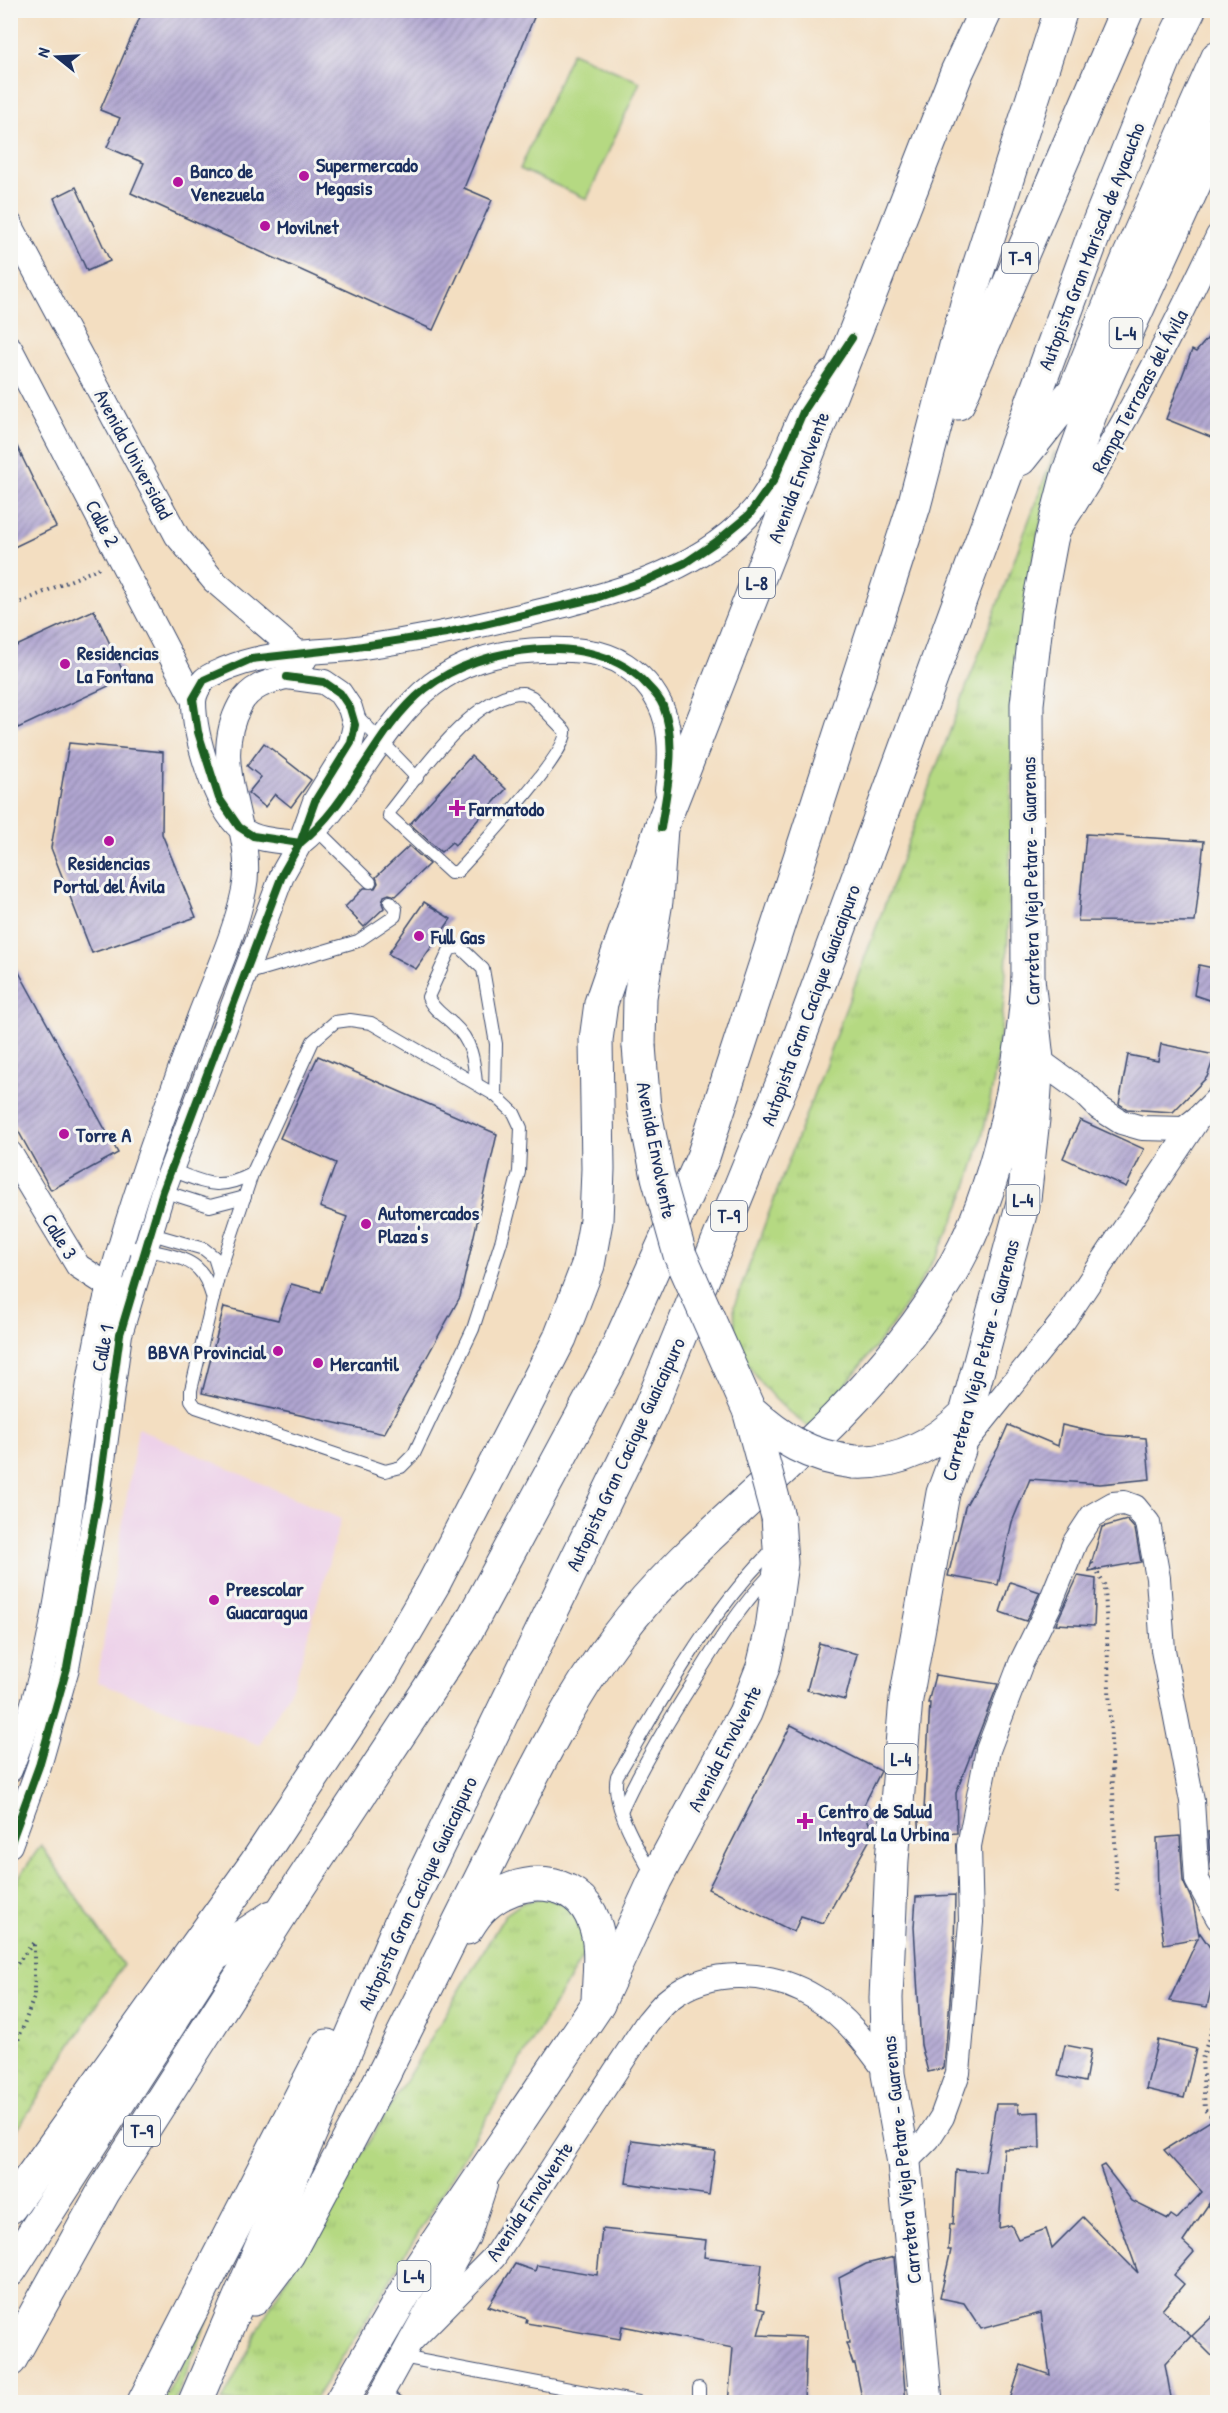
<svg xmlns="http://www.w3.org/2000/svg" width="1228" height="2413" font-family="'Patrick Hand',sans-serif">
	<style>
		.built { fill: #edd1e9 }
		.grass { fill: url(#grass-tufts); stroke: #688470; stroke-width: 1.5 }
		.park { fill: url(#park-crowns); stroke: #688470; stroke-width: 1.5 }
		.pitch { fill: #b5d982; stroke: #688470; stroke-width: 1.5 }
		.building { fill: url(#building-hatch) }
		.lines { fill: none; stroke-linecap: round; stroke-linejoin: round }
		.lane-casing { stroke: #3b496d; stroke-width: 14 }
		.street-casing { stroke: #3b496d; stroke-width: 26 }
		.primary-casing { stroke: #3b496d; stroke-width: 35 }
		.highway-casing { stroke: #3b496d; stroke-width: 35 }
		.path { stroke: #3b496d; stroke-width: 4; stroke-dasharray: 1.5 4.5; stroke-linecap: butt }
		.lane { stroke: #fff; stroke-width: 12 }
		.street { stroke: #fff; stroke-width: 24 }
		.primary { stroke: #fff; stroke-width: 33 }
		.highway { stroke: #fff; stroke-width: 33 }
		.primary-bridge-casing { stroke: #3b496d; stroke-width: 35; stroke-linecap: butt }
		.primary-bridge { stroke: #fff; stroke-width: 33 }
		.cycleway-casing { stroke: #f6f6f2; stroke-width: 11 }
		.cycleway { stroke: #1b5e20; stroke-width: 8 }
		.poi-dot { fill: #b5179e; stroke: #f6f6f2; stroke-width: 2 }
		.labels { text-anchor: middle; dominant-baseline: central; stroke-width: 6; stroke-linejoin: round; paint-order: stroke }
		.shield { fill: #f6f6f2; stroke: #5d6b8a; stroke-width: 1.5 }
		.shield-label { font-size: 18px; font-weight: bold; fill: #1b2f5e }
		.poi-label { font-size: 20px; font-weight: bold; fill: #1b2f5e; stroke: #f6f6f2; text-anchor: start }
		.street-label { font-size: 20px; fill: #1b2f5e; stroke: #f6f6f2 }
	</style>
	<defs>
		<pattern id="grass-tufts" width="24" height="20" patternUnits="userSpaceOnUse" patternTransform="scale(1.5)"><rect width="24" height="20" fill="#b5d982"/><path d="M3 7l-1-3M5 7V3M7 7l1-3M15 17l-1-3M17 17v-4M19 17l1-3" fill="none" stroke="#9bbb73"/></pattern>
		<pattern id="park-crowns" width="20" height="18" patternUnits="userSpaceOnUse" patternTransform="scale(1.5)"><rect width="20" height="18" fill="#b5d982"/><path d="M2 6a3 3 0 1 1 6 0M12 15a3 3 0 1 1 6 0" fill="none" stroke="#9bbb73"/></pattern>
		<pattern id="building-hatch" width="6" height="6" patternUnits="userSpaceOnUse" patternTransform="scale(1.5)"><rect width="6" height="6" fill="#b0a5d0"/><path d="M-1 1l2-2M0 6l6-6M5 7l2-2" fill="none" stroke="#8e87ac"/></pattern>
	</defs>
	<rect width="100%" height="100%" fill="#f6f6f2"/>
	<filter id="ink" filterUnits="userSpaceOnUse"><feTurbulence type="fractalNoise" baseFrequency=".0167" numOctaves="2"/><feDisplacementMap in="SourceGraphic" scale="12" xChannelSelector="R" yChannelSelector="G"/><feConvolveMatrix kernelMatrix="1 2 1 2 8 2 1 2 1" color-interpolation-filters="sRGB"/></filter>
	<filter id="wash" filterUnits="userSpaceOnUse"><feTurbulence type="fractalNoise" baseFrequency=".008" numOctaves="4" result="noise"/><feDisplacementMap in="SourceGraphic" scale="24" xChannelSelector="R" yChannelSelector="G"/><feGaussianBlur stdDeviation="1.35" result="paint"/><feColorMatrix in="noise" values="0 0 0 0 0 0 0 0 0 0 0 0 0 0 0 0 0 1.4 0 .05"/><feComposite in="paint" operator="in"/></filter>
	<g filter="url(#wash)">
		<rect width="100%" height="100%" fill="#f3dec1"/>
		<path class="built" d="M138,1428L341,1519L295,1681L260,1745L97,1682Z"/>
		<g class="grass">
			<path d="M1055,451C1041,529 1020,608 1015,686C1004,860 1025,1062 952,1224C918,1299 862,1365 810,1428C778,1406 750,1377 737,1339C734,1329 735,1316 734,1306Z"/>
			<path d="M543,1897L570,1906L589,1946L367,2319L313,2402H222L272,2303L505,1915L522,1903Z"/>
			<path d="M215,2303L174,2402H163Z"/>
		</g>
		<path class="park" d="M41,1845L123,1965L11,2139V1889Z"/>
		<path class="pitch" d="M572,52L640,82L587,199L520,169Z"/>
		<g id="blocks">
			<g class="building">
				<path d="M143,10H537L464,188L492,200L433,330L131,193L144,163L107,147L120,118L100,110Z"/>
				<path d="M76,187L110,261L87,271L54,198Z"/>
				<path d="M1218,326V440L1166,419L1192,350L1196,352Z"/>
				<path d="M10,432L56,527L10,549Z"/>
				<path d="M94,610L126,678L18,728L10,712V649Z"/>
				<path d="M69,743L163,752L162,834L196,917L92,953L51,848Z"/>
				<path d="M264,743L311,780L291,807L275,794L265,807L248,793L261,777L247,766Z"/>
				<path d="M471,756L506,789L455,845L452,842L441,852L410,824Z"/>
				<path d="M1086,834L1204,841L1195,922L1078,921Z"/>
				<path d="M409,846L429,864L396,896L389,894L384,896L382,903L384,908L364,927L345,907L364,888H375L378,883L376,877Z"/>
				<path d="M424,902L451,919L416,969L388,954Z"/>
				<path d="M10,956L118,1153L51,1190L10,1116Z"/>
				<path d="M1199,965L1218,969V1003L1194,995Z"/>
				<path d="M1161,1044L1215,1055L1207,1077L1173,1112L1127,1109L1119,1104L1128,1055L1158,1061Z"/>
				<path d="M318,1056L497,1134L460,1297L384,1434L202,1393L224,1307L278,1320L291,1284L321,1292L347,1217L320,1207L336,1163L280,1138Z"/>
				<path d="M1080,1120L1144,1149L1126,1187L1063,1158Z"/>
				<path d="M1008,1425L1058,1446L1062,1425L1106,1435L1146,1438L1150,1479L1100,1484L1030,1479L1012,1522L998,1585L948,1576L965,1507L998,1448Z"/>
				<path d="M1127,1520L1135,1529L1141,1562L1089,1571L1102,1527Z"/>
				<path d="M1078,1576L1096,1579L1094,1626L1056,1624Z"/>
				<path d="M1010,1582L1040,1592L1026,1621L1000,1612Z"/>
				<path d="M819,1643L857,1654L845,1700L807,1690Z"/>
				<path d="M935,1675L998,1684L956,1793L957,1833L920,1835L918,1810H924L930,1703H928Z"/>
				<path d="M791,1725L881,1771L863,1807L873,1834L823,1923L801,1916L794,1932L708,1889Z"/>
				<path d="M1218,1831V1869L1211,1870L1208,1832Z"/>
				<path d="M1180,1836L1183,1881L1193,1903L1199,1935L1200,1933L1218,1959L1207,2007L1169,2001L1198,1938L1164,1944L1158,1899L1157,1838Z"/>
				<path d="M955,1895L954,1954L944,2068L928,2072L921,2045L914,1927L916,1897Z"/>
				<path d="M1158,2040L1196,2049L1184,2098L1146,2089Z"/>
				<path d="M1065,2045L1091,2050L1085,2082L1058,2076Z"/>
				<path d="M996,2104H1018L1019,2113L1039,2112L1040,2148L1004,2149L999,2228L1011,2225L1018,2239L1046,2229L1052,2248L1083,2217L1138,2273L1100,2167L1104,2165L1132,2201L1168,2219L1171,2215L1177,2219L1202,2192L1164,2150L1218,2116V2210L1210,2202L1183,2242L1194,2252L1174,2275L1184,2284L1162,2310L1191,2336L1165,2364L1172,2403H1009L1021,2365L1050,2375L1041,2313L981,2329L964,2303L940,2298L951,2250H948L950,2224L953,2225L956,2170L985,2172Z"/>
				<path d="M632,2140L715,2151L709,2195L626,2183Z"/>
				<path d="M602,2229L706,2240L704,2257L762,2264L757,2308L765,2310L758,2335L806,2337L804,2403H728L733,2348L622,2326L620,2339L526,2323L527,2319L488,2306L515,2264L535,2271L537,2265L597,2275Z"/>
				<path d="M894,2257L906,2403H863L855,2364H853L846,2343H849L839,2278L866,2264Z"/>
				<path d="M1218,2311V2362L1192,2336Z"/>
			</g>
		</g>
	</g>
	<g filter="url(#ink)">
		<use href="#blocks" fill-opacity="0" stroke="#3b496d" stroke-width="1.5"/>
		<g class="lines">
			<g class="lane-casing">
				<g id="lane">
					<path d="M523,693L532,697L565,731C570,751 476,851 458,871L451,873L389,816L390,811C418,776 475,692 523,693Z"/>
					<path d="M357,716L417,778"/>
					<path d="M314,827L370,882"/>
					<path d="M246,974L358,941L395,916L396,909L390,902"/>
					<path d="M476,1083C474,1060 472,1041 453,1024C445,1016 432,1009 428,997L450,949L460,947L483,969L496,1044L495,1095"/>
					<path d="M171,1170C207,1183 216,1192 252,1174"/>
					<path d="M163,1191L210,1206L245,1197"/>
					<path d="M148,1233L204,1249L214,1257L219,1273L191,1390V1400L196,1407L385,1471L401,1467L414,1454L473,1329L501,1242L519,1172L521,1128L514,1113L495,1095L371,1023L350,1020L335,1022L313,1041L252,1174L219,1273"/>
					<path d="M120,1246C140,1249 185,1254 198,1269C206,1276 210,1289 213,1299"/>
					<path d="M622,1809C642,1765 666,1725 692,1684C716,1645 740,1606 772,1573"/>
					<path d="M652,1875C639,1849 610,1805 617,1776C665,1696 708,1613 775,1547"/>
					<path d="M402,2357L638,2402"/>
					<path d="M383,2394L398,2402"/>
					<path d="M699,2402V2388"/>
				</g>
			</g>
			<g class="street-casing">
				<g id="street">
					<path d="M10,224L177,536L214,581L305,659"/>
					<path d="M10,348L193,699"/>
					<path d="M1061,526C1121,434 1171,335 1218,236"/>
					<path d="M667,790C674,740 671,696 625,665C602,649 567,649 541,650C442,654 410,698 358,774C341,800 324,824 300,843C279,841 256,841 240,828C215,807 194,734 194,702C194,695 199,685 204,680C209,675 219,672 225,669C267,652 305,653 349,649C405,642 461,630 516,617C597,597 688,579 748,516C776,487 785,448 802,413C809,399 820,386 829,373"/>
					<path d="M1037,1059L1084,1093L1099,1108L1121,1122L1142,1128L1184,1129L1199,1117"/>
					<path d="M10,1153L78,1266L109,1286L123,1292"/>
					<path d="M961,1448L1064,1320L1199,1117L1218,1098"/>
					<path d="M10,1770C73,1616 68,1446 109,1286C133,1195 167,1106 199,1018C215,976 235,934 244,890C257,829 206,767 240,705C252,682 278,680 300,673"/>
					<path d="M10,1845L39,1766L67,1668L98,1498L120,1334L163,1191L283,873L300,843L315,801L351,743L355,725L350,708L340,693L324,682L287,677"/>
					<path d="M904,2163L928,2139L942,2117L958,2073L971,1922L969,1846L988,1750L1021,1663L1049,1606L1075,1542L1092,1516L1113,1504L1124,1503L1135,1507L1148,1523L1158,1578L1163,1650L1192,1801L1197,1880L1218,1918"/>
					<path d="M411,2341L494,2257L647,2023C654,2015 661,2005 669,1999C710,1966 773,1971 816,1998C846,2016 868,2046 888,2074"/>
					<path d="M377,2402L468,2237L485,2185"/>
				</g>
			</g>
			<g class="primary-casing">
				<g id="primary">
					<path d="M639,1046L640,997L656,901L661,828L957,72L986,10"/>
					<path d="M854,1462C898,1464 935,1445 966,1414"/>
					<path d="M341,2402L415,2275L598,2004L655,1880L745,1713L763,1667L772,1629L781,1563L778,1517"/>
					<path d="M926,2402L904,2163L888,2074L886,1998L892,1860L906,1699L943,1493L959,1450L966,1414L1024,1199L1033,1119L1037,1059L1028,979L1027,704L1037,615L1051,540L1068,474L1093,406L1218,132"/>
				</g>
			</g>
			<g class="highway-casing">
				<g id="highway">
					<path d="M958,403L1127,10"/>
					<path d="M1020,459L1075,390L1129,257L1218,57"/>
					<path d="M467,1928C472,1920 477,1912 484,1906C517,1875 577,1874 594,1922C604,1946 598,1978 598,2004"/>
					<path d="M375,2091C415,2010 455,1929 496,1848C532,1776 568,1701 617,1636C678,1554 765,1490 837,1417C885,1368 933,1310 964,1248C999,1177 1024,1059 1028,979"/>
					<path d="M10,2207L256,1863L382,1672L434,1583L560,1338L588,1265L596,1221L598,1169L596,1040L601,1003L661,828"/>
					<path d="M10,2270L213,1956L272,1917"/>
					<path d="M254,2299L288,2254L385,2072"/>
					<path d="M10,2360L104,2191L284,1909L462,1639L612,1360L703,1157L914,506L967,304L1061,10"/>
					<path d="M144,2402L327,2046"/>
					<path d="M195,2402L400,1924L651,1406L785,1077L1093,237L1166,56L1189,10"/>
				</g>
			</g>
			<g class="path">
				<path d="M10,607L99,568"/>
				<path d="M1092,1563L1105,1586L1117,1892"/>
				<path d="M10,1973L34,1942V1997L10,2062"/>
				<path d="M1218,2011L1202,2059L1205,2110L1218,2123"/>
			</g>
			<use href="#lane" class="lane"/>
			<use href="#street" class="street"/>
			<use href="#primary" class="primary"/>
			<use href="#highway" class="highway"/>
			<g class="primary-bridge-casing">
				<g id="primary-bridge">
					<path d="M639,1046L644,1108L658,1177L680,1255L749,1410L778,1517"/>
					<path d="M749,1410C781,1439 809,1457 854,1462"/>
				</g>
			</g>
			<use href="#primary-bridge" class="primary-bridge"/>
			<g class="cycleway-casing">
				<g id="cycleway">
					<path d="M661,828C667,788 678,745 663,706C660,698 653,691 647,685C596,628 480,645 425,689C373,731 353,802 300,843L253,836L239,827L219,798L198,732L193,699L204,680L251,659L350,648L446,633L596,598L645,581L685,563L716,542L749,515L774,480L803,412L852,338"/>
					<path d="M10,1845L39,1766L67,1668L98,1498L120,1334L163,1191L283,873L300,843L315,801L351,743L355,725L350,708L340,693L324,682L287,677"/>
				</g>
			</g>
			<use href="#cycleway" class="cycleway"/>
		</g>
	</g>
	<g class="poi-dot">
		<circle cx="304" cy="176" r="6"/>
		<circle cx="178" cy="182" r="6"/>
		<circle cx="265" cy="226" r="6"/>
		<circle cx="65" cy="664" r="6"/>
		<path d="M454 799h6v6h6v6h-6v6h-6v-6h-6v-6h6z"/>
		<circle cx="109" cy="841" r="6"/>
		<circle cx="419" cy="936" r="6"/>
		<circle cx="64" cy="1134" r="6"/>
		<circle cx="366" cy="1224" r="6"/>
		<circle cx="278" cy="1351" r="6"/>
		<circle cx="318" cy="1363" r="6"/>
		<circle cx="214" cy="1600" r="6"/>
		<path d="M802 1812h6v6h6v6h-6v6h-6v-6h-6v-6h6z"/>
	</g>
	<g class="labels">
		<g class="shield">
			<rect x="1002" y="243" width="36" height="30" rx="4.5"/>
			<rect x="1109.5" y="318" width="33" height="30" rx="4.5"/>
			<rect x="739" y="568" width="36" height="30" rx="4.5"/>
			<rect x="1006.5" y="1185" width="33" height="30" rx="4.5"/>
			<rect x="711" y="1201" width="36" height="30" rx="4.5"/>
			<rect x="884.5" y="1744" width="33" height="30" rx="4.5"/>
			<rect x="124" y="2116" width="36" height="30" rx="4.5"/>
			<rect x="397.5" y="2261" width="33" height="30" rx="4.5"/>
		</g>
		<g class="shield-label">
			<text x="1020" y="258">T-9</text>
			<text x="1126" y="333">L-4</text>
			<text x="757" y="583">L-8</text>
			<text x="1023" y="1200">L-4</text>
			<text x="729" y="1216">T-9</text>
			<text x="901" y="1759">L-4</text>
			<text x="142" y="2131">T-9</text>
			<text x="414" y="2276">L-4</text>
		</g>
		<g class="poi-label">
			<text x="316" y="164">Supermercado<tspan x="316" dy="23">Megasis</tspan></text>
			<text x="190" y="170">Banco de<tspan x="190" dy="23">Venezuela</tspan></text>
			<text x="277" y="226">Movilnet</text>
			<text x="77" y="652">Residencias<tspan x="77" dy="23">La Fontana</tspan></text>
			<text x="469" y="808">Farmatodo</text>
			<text x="109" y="862" text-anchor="middle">Residencias<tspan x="109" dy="23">Portal del Ávila</tspan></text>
			<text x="431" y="936">Full Gas</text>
			<text x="76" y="1134">Torre A</text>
			<text x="378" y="1212">Automercados<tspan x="378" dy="23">Plaza's</tspan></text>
			<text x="266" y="1351" text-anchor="end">BBVA Provincial</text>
			<text x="330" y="1363">Mercantil</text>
			<text x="226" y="1588">Preescolar<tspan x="226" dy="23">Guacaragua</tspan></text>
			<text x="818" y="1810">Centro de Salud<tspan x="818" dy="23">Integral La Urbina</tspan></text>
		</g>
		<g class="street-label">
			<text transform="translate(1091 246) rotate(-69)">Autopista Gran Mariscal de Ayacucho</text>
			<text transform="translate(1139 391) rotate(-62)">Rampa Terrazas del Ávila</text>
			<text transform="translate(134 454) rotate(62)">Avenida Universidad</text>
			<text transform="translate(798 477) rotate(-69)">Avenida Envolvente</text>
			<text transform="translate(103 523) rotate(62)">Calle 2</text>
			<text transform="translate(1030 881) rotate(-91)">Carretera Vieja Petare - Guarenas</text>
			<text transform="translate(810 1005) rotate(-70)">Autopista Gran Cacique Guaicaipuro</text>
			<text transform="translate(657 1150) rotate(79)">Avenida Envolvente</text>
			<text transform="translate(60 1236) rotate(59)">Calle 3</text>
			<text transform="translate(102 1348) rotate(-79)">Calle 1</text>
			<text transform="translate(980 1360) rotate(-75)">Carretera Vieja Petare - Guarenas</text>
			<text transform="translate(625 1454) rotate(-65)">Autopista Gran Cacique Guaicaipuro</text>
			<text transform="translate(724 1748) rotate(-63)">Avenida Envolvente</text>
			<text transform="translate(417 1893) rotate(-65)">Autopista Gran Cacique Guaicaipuro</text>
			<text transform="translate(901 2160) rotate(-96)">Carretera Vieja Petare - Guarenas</text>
			<text transform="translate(529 2201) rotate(-56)">Avenida Envolvente</text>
		</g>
	</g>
	<rect width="1228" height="2413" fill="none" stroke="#f6f6f2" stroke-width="36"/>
	<g transform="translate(57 57) rotate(288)" stroke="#f6f6f2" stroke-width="4.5" paint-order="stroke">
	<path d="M0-4.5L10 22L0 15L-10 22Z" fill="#1b2f5e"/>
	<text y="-9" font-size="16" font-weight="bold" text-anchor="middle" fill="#1b2f5e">N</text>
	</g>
</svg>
